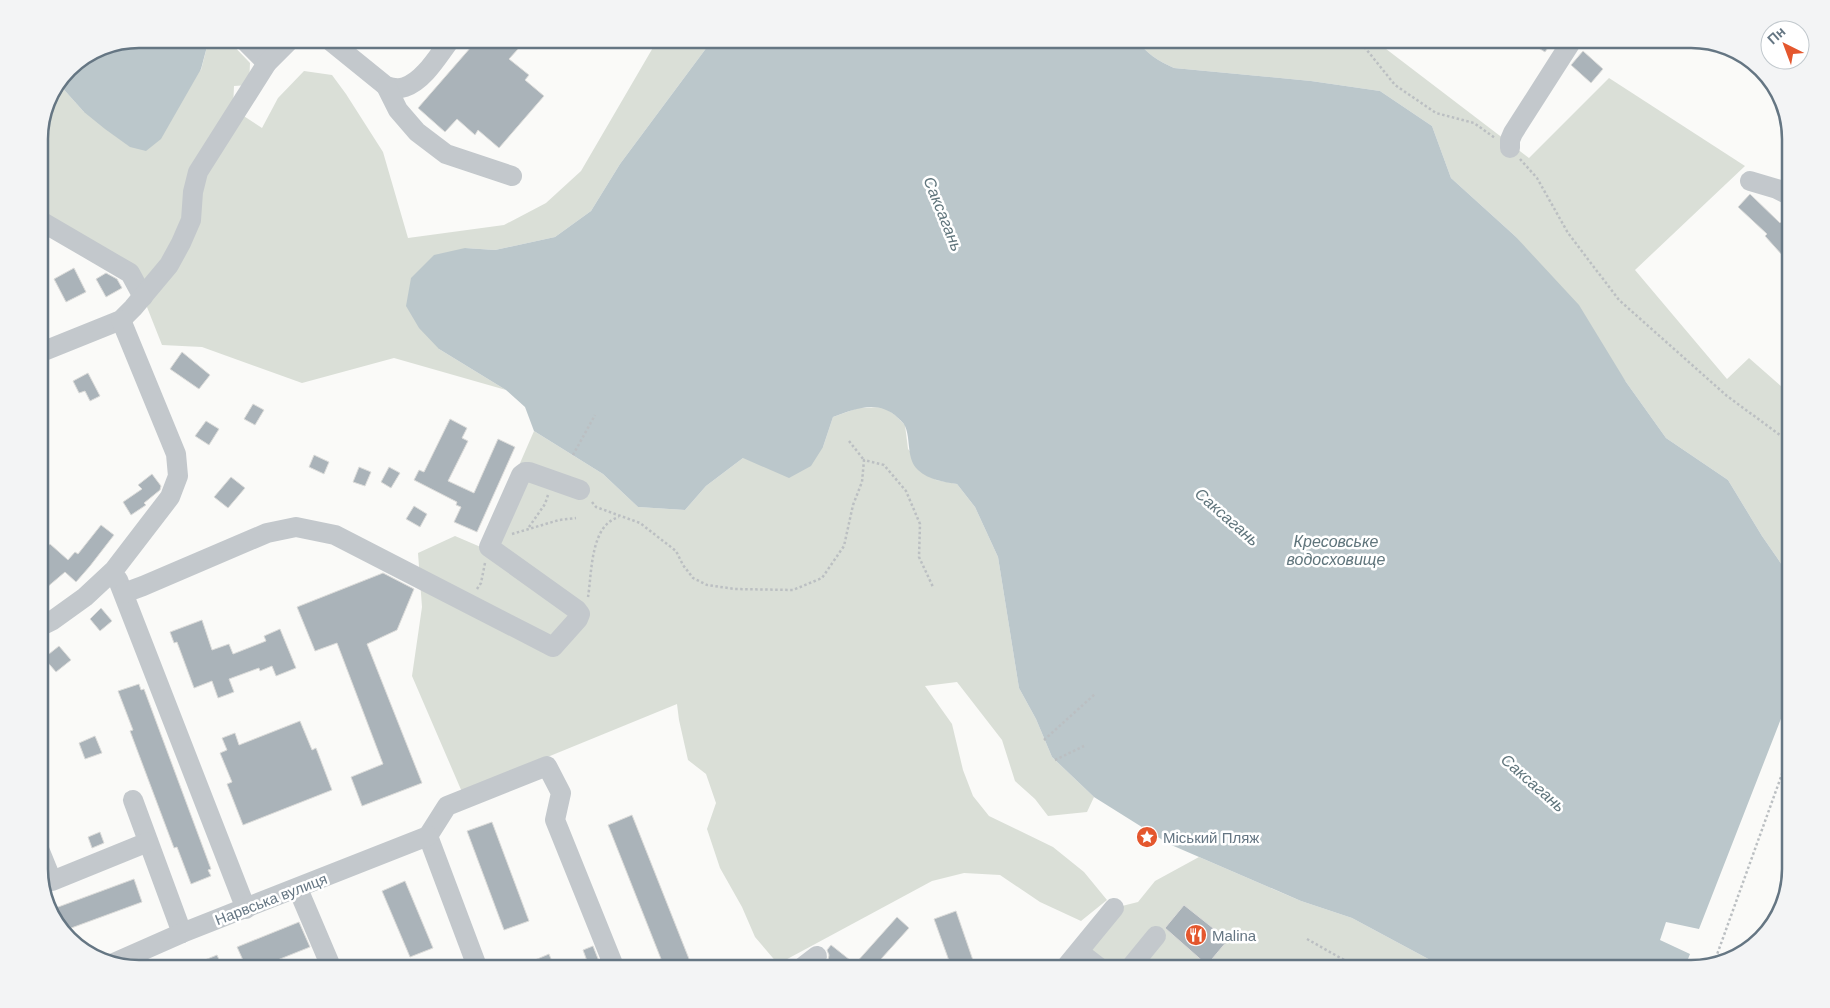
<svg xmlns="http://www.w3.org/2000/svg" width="1830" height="1008" font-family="Arial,sans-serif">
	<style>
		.green { fill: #dadfd7 }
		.water { fill: #bbc7cb }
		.building { fill: #aab3b9; stroke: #dcdcda }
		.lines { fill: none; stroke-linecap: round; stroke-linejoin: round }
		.path { stroke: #bbbfc2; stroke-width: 2.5; stroke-dasharray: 2.5 2.5; stroke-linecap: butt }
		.minor { stroke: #c3c8cc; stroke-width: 20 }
		.labels { text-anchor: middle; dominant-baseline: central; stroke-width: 5; stroke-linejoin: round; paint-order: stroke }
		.poi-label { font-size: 15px; fill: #657683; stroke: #fff; text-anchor: start }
		.street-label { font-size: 15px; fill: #657683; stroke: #fff }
		.water-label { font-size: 16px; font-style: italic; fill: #60757c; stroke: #fff }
		.rim { fill: none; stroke: #657683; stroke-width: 2.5 }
	</style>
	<rect width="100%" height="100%" fill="#fafaf8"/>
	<g class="green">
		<path d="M209,39H227L250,63L249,85L234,86L233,109L262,128L278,98L304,71L332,75L346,94L383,152L408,238L504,225L546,203L581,171L658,39H713L620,164L591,211L555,237L495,250L465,248L439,349L506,390L394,358L302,383L202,347L162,345L143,297L130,273L39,220V133L46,100L58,83L84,112L201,70Z"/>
		<path d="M254,39H279L267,53Z"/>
		<path d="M1136,39H1373L1529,158L1609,78L1745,166L1635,270L1727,379L1749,358L1791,395V578L1762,536L1728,480L1666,438L1626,382L1515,236L1451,178L1432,126L1380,91L1311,81L1174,68C1158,61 1146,53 1136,39Z"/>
		<path d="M883,407L895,415L905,425L908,449L936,480L957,484L975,507L998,557L1019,688L1036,719L1052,757L1094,797L1087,812L1048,816L1035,799L1015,781L1002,740L957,682L925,686L952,724L963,770L973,796L989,816L1053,847L1084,872L1107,900L1081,921L1040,902L1000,875L964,873L932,881L778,964L755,937L742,907L720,868L707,829L716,803L706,774L688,760L679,720L677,704L462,792L412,676L422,607L418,553L455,536L483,548L534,431L603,474L638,507L685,510L706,486L743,458L823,447L833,417L858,408Z"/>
		<path d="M1199,857L1301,901L1352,918L1447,969H1064L1118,907L1138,902L1155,881Z"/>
	</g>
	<g class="water">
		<path d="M139,39H209L201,69L161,139L146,151L130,147L105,129L84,112L58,83L68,68L101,46Z"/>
		<path d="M713,39H1136C1146,53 1158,61 1174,68L1311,81L1380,91L1432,126L1451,178L1515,236L1579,305L1626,382L1666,438L1728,480L1762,536L1791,578V693L1699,929L1666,922L1660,940L1690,954L1684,969H1447L1352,918L1301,901L1169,844L1094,797L1052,757L1036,719L1019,688L998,557L975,507L957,484C944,482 929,480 918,470C906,459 911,439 905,426C904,423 900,420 898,418C878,399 855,409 833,417L823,447L811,466L789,478L743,458L706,486L685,510L638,507L603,474L534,431L525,407L506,390L439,349L419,328L406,306L411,278L434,255L465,248L495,250L555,237L591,211L620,164Z"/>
	</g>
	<g class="building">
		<path d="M478,39H527L509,59L529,75L525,80L544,96L499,148L478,130L475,135L457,119L445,132L418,108Z"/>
		<path d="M1524,39H1554L1545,52Z"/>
		<path d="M1583,51L1603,69L1591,83L1571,65Z"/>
		<path d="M1750,194L1780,223L1785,218L1791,225V248L1783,256L1765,236L1767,234L1738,207Z"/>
		<path d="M74,268L86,292L66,302L54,279Z"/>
		<path d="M106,273L117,279L122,288L106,297L96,279Z"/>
		<path d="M182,352L210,375L199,389L170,369Z"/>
		<path d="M88,373L100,396L90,401L85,391L79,393L73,381Z"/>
		<path d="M253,404L264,410L255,425L244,419Z"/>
		<path d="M450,419L467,428L462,438L468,441L448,481L474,493L498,439L515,447L477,532L454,522L461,507L456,505L457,502L414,480L419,470L424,472Z"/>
		<path d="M206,421L219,429L209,445L195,436Z"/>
		<path d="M314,455L329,462L324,474L309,467Z"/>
		<path d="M359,467L371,472L365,486L353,482Z"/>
		<path d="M389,467L400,473L391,488L381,482Z"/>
		<path d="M152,474L161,486L160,490L144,503L146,505L131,515L123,502L142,489L138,485Z"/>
		<path d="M231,477L245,488L228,508L214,497Z"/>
		<path d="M414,506L427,514L420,527L406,519Z"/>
		<path d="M101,525L114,535L90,566L76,582L65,572L39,594V565L47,555L43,552L50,544L68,560L75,552L78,554Z"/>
		<path d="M383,573L414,589L397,630L367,644L422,783L362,806L351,777L383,764L337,643L315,651L297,607Z"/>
		<path d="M101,608L112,621L100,631L90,619Z"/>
		<path d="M202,620L212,650L229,644L233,654L266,641L264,636L280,629L296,668L276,676L272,666L260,671L259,668L229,679L234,692L218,698L212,681L194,688L177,642L174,643L170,632Z"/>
		<path d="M59,646L71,660L56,672L44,658Z"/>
		<path d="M139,684L141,690L144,689L211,869L208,870L211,876L191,884L177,847L174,848L130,731L133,730L118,691Z"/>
		<path d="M300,721L312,750L316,748L332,790L243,825L227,784L232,782L220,753L227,750L222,738L235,733L239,745Z"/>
		<path d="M95,736L102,753L85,759L79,743Z"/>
		<path d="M632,815L693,969H665L608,825Z"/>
		<path d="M492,822L529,921L504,930L467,831Z"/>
		<path d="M100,832L104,843L92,848L88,837Z"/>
		<path d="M134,879L142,902L63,931L55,925L50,910Z"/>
		<path d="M405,881L433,948L410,957L382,891Z"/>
		<path d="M1184,905L1228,940L1207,965L1165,928Z"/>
		<path d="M956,911L976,969H952L934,919Z"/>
		<path d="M897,917L909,928L872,969L821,968L828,961L829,955L827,950L831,945L855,964Z"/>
		<path d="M299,922L310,947L255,969H247L237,947Z"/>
		<path d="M593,946L602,969H590L583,950Z"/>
		<path d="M549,954L555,969H514Z"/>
		<path d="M217,955L223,969H183Z"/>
	</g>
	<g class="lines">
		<g class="path">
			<path d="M1358,39L1395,85L1436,113L1474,123L1495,138"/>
			<path d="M1520,159L1537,178L1568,233L1619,300L1727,396L1780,435L1791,437"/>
			<path d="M849,441L864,460"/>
			<path d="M573,455L595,415"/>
			<path d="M592,502L596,507L640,523L676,551L683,565L693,578L707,585L735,589L793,590L822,578L844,546L853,505L862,482L864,460L884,465L906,491L920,524L919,557L933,587"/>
			<path d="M529,527L545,504L548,495"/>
			<path d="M512,534L559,520L576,518"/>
			<path d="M477,589L481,583L485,563"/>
			<path d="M588,597C592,573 590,525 619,517"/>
			<path d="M1044,740L1095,694"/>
			<path d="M1055,760L1084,746"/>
			<path d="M1307,939L1360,969"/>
			<path d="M1714,963L1791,749"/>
		</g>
		<g class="minor">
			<path d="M243,39L267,63"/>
			<path d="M328,39L386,86C392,88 399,89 405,87C425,80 439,54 451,39"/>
			<path d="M386,86L398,110L417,132L446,154L512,176"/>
			<path d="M1510,148V140L1513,133L1573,39"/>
			<path d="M1750,181L1777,189L1791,196"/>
			<path d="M39,220L130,273L143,297"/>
			<path d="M39,353L121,320L133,308L169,265L181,243L191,220L193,192L198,172L267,63L291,39"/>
			<path d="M118,580L246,909"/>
			<path d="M124,593L143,586L267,533L296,527L335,535L553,647L578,619L580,614L577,610L489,547L521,475L525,472H529L580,490"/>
			<path d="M39,627L53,620L85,597L114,570L170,497L178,476L176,454L121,320"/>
			<path d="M133,800L182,933"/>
			<path d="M428,836L447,806L547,766L561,793L555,820L615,969"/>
			<path d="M428,836L478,969"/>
			<path d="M39,849L52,881L148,842"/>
			<path d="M298,889L332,969"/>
			<path d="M1079,952L1101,969"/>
			<path d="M114,963L182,933L428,836"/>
			<path d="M800,969L817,956"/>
			<path d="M1064,969L1114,908"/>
			<path d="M1129,969L1156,936"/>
		</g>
	</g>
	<defs>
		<g id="sight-disc" transform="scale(1.125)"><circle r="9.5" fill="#e4572e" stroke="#fff"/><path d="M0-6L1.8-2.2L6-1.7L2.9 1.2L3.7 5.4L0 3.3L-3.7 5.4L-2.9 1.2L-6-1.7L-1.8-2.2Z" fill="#fff"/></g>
		<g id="restaurant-disc" transform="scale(1.125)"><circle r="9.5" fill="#e4572e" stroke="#fff"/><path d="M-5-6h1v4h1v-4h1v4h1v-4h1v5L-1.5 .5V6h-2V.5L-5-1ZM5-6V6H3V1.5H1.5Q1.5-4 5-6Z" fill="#fff"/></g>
	</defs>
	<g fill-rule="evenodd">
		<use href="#sight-disc" x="1147" y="837"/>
		<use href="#restaurant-disc" x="1196" y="935"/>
	</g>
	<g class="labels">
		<g class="poi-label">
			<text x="1163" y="837">Міський Пляж</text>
			<text x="1212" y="935">Malina</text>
		</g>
		<g class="street-label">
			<text transform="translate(271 899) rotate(-21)">Нарвська вулиця</text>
		</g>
		<g class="water-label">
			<text transform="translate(943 214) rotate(68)">Саксагань</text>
			<text transform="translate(1227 517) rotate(41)">Саксагань</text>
			<text x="1336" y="541">Кресовське<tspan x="1336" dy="18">водосховище</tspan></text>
			<text transform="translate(1533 783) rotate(41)">Саксагань</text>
		</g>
	</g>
	<path d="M0 0H1830V1008H0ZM139 48H1691A91 91 0 0 1 1782 139V869A91 91 0 0 1 1691 960H139A91 91 0 0 1 48 869V139A91 91 0 0 1 139 48Z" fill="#f3f4f5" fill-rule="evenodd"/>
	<path class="rim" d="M139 48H1691A91 91 0 0 1 1782 139V869A91 91 0 0 1 1691 960H139A91 91 0 0 1 48 869V139A91 91 0 0 1 139 48Z"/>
	<g transform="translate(1785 45) rotate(318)"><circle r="24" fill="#ffffff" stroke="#c1c8cd"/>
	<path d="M0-4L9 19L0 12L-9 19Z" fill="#e4572e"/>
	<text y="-8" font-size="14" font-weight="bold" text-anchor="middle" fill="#657683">Пн</text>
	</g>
</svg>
